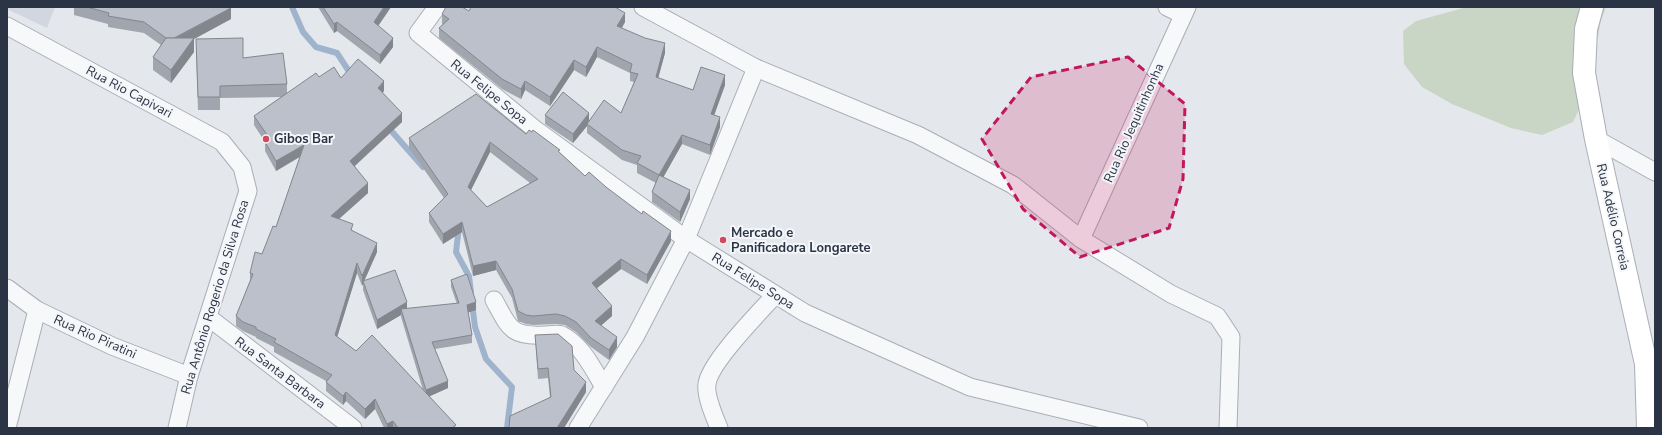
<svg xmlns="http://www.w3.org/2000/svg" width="1662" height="435" font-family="'Nunito Sans',sans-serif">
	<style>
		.built { fill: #d2d6de }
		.green { fill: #c9d6c5 }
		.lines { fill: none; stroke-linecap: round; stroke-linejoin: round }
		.stream { stroke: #9fb4cc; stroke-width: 6 }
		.street-casing { stroke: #a9aeb7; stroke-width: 19 }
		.secondary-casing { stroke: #a9aeb7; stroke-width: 24 }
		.street { stroke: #f7f8fa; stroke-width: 17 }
		.secondary { stroke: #fff; stroke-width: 22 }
		.wall { fill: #a1a5ae; fill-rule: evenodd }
		.shaded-wall { fill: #83868d }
		.building { fill: #bbc0ca; stroke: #83868d; fill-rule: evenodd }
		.marked { fill: #c2185b; fill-opacity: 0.2; stroke: #c2185b; stroke-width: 3; stroke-dasharray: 8 5; stroke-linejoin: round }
		.poi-dot { fill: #d1495b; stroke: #f4f6f9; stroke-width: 1.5 }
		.labels { text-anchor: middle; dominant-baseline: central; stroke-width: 4; stroke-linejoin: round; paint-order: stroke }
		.street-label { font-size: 13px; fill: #2b3445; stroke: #f4f6f9 }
		.poi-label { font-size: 13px; font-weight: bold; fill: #2b3445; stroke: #f4f6f9; text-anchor: start }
	</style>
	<rect width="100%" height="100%" fill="#e4e7ec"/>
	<path class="built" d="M7,7H55L47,28L7,9Z"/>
	<path class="green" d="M1467,7H1606L1601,21L1586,95L1573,122L1542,135L1511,128L1452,104L1422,87L1404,64L1403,31L1416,21Z"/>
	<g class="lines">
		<g class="stream">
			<path d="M292,7L303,32L316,47L337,53L352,76"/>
			<path d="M387,126L423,167"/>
			<path d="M459,227L456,252L469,276L471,292"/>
			<path d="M472,303L475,327L486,359L512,387L507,428"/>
		</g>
		<g class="street-casing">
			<g id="street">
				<path d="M437,7L418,33L536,130L686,239L805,313L970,387L1139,428"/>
				<path d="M643,7L756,68L918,135L1013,185L1081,239L1171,294L1217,316L1231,337L1228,428"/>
				<path d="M1167,7L1183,15"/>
				<path d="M7,26L222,142L242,167L248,191L189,376L177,428"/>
				<path d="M1596,139L1655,172"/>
				<path d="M1081,239L1187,7"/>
				<path d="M7,288L37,310L112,346L189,376"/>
				<path d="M494,300C509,327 510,337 544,335C549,335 557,333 562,335C582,345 593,369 604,387"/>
				<path d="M208,317L353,428"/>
				<path d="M7,428L37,310"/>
				<path d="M578,428L635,337L686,239L756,68"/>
				<path d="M719,428C715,418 705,396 707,384C710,362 758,314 775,295"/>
			</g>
		</g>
		<g class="secondary-casing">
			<path id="secondary" d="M1592,7L1586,29L1584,73L1596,139L1646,364L1648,428"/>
		</g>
		<use href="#street" class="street"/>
		<use href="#secondary" class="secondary"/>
	</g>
	<g class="wall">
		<path d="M74,7H230L231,19L194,39V52L171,83L153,70V57L161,45L144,33L108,27V24L74,15Z"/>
		<path d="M318,7H391L378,26L393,47L380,64L337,31L334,33Z"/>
		<path d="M469,11L625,22L622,28L665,53L658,78L693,90L725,85L714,115L720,127L710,155L682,144L663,177L690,199L680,222L652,202V192L656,183L637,173V165L622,160L587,133V126L573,143L545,124V115L589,120L621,113L634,82L630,81V73L597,57L586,77L574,70L550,106L525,90L521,99L502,89L439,38V28L443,25L442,24V14Z"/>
		<path d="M196,51L243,58L287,84V93L319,77L341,78L384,91L382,93L402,122L355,166L368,193L339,219L377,252L364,281L407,309L457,304L451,287V280L476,310L468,312L472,335V343L435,349L448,388L429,396L456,428H384L375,409L365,419L346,401L343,405L326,391V381L274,352V347L256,338V337L243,331L236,326V316L250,281V273L262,254L276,227L300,157L276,171L265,151V142L254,125V116L281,97L220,98V110H198ZM357,273L362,286L363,283V290L377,329L401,315V317L423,390L356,351L337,337Z"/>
		<path d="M526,134L560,153L585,176L606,187L671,241L647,284L621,269L597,288L612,316L601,325L617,347L609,360L591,347L576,332L565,325L556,324L533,325L526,324L518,321L512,298L496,270L473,276L462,232L443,244L429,222V213L444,198L409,148V138ZM490,152L530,183L487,207L471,190Z"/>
		<path d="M535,335L574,370L586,392L564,428H509L550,397L548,378L538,379Z"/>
	</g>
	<g class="shaded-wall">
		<path d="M384,7H391L374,32V22Z"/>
		<path d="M231,8V19L194,39V52L171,83L170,41Z"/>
		<path d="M625,13V22L617,35V26Z"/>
		<path d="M337,22V31L334,33V24Z"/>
		<path d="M393,38V47L380,64V55Z"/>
		<path d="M665,43V53L656,86V77Z"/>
		<path d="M597,47V57L586,77V67Z"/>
		<path d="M574,60V70L550,106V97Z"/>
		<path d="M725,75V85L711,124V114Z"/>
		<path d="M384,81V91L378,98V88Z"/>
		<path d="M525,81V90L521,99V89Z"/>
		<path d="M402,113V122L350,170V161Z"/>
		<path d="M589,113V122L587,124V126L573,143V134Z"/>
		<path d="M720,117V127L710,155V145Z"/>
		<path d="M682,135V144L659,185V175Z"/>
		<path d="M490,142V152L468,196V187Z"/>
		<path d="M304,145V154L276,171V161Z"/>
		<path d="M368,183V193L331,226V216Z"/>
		<path d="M690,190V199L680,222V212Z"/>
		<path d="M462,222V232L443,244V234Z"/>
		<path d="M671,231V241L647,284V275Z"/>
		<path d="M377,243V252L362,286V276Z"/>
		<path d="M621,259V269L592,292V283Z"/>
		<path d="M496,261V270L473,276V266Z"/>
		<path d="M357,263V273L335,344V335Z"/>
		<path d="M407,302V311L401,309V315L377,329V320Z"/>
		<path d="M476,302V310L467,313V305Z"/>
		<path d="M612,306V316L595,331V321Z"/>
		<path d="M617,337V347L609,360V350Z"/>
		<path d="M448,381V388L426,398V390Z"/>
		<path d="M586,382V392L564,428H557Z"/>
		<path d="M346,392V401L343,405V396Z"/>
		<path d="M375,399V409L365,419V409Z"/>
		<path d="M393,421V428H387V424Z"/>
	</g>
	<g class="building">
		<path d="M87,7H230L231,8L174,38H166L144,22L108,16L109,13Z"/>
		<path d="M323,7H384L374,22L393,38L380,55L337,22L334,24Z"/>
		<path d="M446,7H462L469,11L471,7H615L625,13L617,26L645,38L665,43L656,77L693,90L701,67L725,75L711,114L720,117L710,145L682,135L659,175L637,163L641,156L622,150L587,124L604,100L621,113L638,74L630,72L632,64L597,47L586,67L574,60L550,97L525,81L521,89L502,79L439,28L449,19L442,14Z"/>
		<path d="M166,38H194L171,70L153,57Z"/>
		<path d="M243,38V58L283,53L287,84L220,86V97H198L196,39Z"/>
		<path d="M358,59L384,81L378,88L402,113L350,161L368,183L331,216L353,224L351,230L377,243L362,276L357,263L335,335L356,351L372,335L456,425L452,428H398L393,421L387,424L375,399L365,409L346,392L343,396L326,382L332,375L274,342L276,339L256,329V327L243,322L236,316L253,274L250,273L255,252L262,254L273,226L276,227L304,145L276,161L265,142L270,139L254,116L316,73L319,77L334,67L341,78Z"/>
		<path d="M563,92L589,113L573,134L545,115Z"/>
		<path d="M476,94L526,134L529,130L532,132L533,130L560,150L558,151L585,176L589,172L606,187L642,214L643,211L671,231L647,275L621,259L592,283L612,306L595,321L617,337L609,350L591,338L576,322L565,316L556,314L533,316L526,315L518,311L512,289L496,261L473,266L462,222L443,234L429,213L448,194L409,138ZM490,142L538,179L487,207L468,187Z"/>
		<path d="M659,175L690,190L680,212L652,192Z"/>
		<path d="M395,270L407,302L377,320L363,281Z"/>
		<path d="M467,274L476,302L467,305L472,335L432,342L448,381L426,390L401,309L459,303L451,280Z"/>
		<path d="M558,334L572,346L574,370L586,382L557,428H509L510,416L551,397L548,368L538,369L535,335Z"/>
	</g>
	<path class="marked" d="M1128,57L1185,104L1183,179L1169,228L1080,257L1023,209L982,139L1031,77Z"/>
	<g class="poi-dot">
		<circle cx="266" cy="139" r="4"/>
		<circle cx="723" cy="240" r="4"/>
	</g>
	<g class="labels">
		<g class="street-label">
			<text transform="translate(129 92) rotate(28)">Rua Rio Capivari</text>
			<text transform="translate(489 92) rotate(39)">Rua Felipe Sopa</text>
			<text transform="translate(1134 123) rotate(-66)">Rua Rio Jequitinhonha</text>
			<text transform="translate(1613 217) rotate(77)">Rua Adélio Correia</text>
			<text transform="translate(753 281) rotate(32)">Rua Felipe Sopa</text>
			<text transform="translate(215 297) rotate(-73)">Rua Antônio Rogerio da Silva Rosa</text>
			<text transform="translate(95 337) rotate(24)">Rua Rio Piratini</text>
			<text transform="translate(280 373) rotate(37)">Rua Santa Barbara</text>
		</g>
		<g class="poi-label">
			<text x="274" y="139">Gibos Bar</text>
			<text x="731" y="233">Mercado e<tspan x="731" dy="15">Panificadora Longarete</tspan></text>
		</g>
	</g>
	<rect width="1662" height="435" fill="none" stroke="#2b3445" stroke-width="16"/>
</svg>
